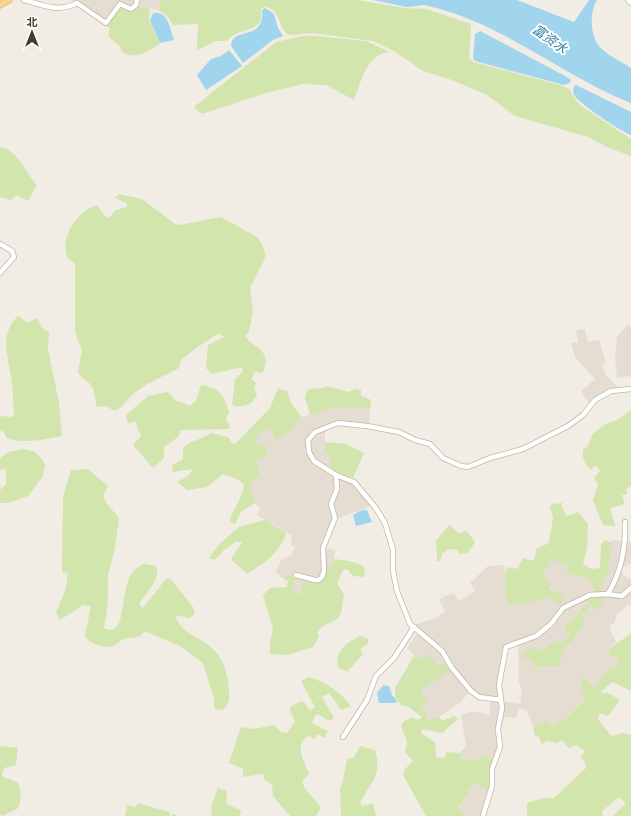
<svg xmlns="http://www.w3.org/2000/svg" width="631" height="816" font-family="'PT Sans Narrow','Noto Sans SC',sans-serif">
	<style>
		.residential { fill: #e5ddd2; fill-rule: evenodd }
		.green { fill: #d1e5ad }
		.water { fill: #a1d5ed }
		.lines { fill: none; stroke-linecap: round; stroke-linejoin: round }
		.minor-casing { stroke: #bfb6aa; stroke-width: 6 }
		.major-casing { stroke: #dfaf64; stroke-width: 7 }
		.minor { stroke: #fff; stroke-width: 4.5 }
		.major { stroke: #fbd494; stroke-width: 5.5 }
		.labels { text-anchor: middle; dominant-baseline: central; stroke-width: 4; stroke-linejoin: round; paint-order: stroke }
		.water-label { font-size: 13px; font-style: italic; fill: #2f7da3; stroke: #fff }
	</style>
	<rect width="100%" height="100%" fill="#f1ece4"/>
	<g class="residential">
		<path d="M72,0H151L160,1V11L139,6L130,13L119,7L106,26L73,3Z"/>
		<path d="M628,324L631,328V376L617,378L615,359L617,337Z"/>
		<path d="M585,329L588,342L599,340L606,362L602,365L605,374L617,386V389L590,404L581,391L595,379L575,357L571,343L578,342L576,330Z"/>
		<path d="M333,408H370L369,424L340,421L325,426V453L331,454V473L354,483L372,506L336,519L325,545V549L335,550L333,565L326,564L325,576L323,580L310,583L301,594L292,591L288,575L284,579L275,572L282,559L291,555L295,547L291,545L292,535L257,515L260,508L253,501L249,485L260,474L255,442L260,432L272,429L275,440L298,418Z"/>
		<path d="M612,540L631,542V563L623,567L622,573L631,580V605H628L617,614L614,624H611L610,631L616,641L609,650V656H616L618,666L607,670L595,690L584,677L585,700L566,718L552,726L548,720L533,726L527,711L519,708L516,718L504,717L500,732L501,750L498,758L479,756L478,760H464L459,753L466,746L461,715L472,711L489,715L491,701L470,691L461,702L439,717L428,720L422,706L427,703L421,690L438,666L418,660L407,648L417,633L414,625L436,618L445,611L439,600L445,596L454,593L459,601L475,591L470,583L488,566L504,565L506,581L521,604L554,592L541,575L551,559L569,565L566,574L589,578L595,592L602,591L599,587L608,572ZM586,600L597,611L591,605L582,616L570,644L569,643L565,647L559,666L533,667V659L540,652L556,641L562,643L569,635L564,628L588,602ZM518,646L519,683L522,690L520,704L503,701L502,696V678L508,648Z"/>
		<path d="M474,782L488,791L480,816H466V814L458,811Z"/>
	</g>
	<g class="green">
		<path d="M151,0H358L403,8L426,9L471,24L469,58L473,62L563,86L569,89L576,101L584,108L631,139V156L609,148L588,137L515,116L487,95L452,80L423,71L394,51L373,41L313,33L288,35C278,27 280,7 264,7L261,9V20C254,33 234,29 227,41H216L197,50L198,24L173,25L168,17L160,11V1Z"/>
		<path d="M139,6L150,9L149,20L160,44C150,50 136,60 124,53C121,51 121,48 119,45C112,39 106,38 110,28L106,26L119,7L130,13Z"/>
		<path d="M303,36H316L366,41L390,52C367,53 361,82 354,100L326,85L303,84L266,93L202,114L194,107L276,42Z"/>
		<path d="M0,147C19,151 25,172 37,185L28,201L16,195L11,200L0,197Z"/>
		<path d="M119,194L142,199L175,224L179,225L221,217L257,237L262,244L265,253V258L250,288L253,312L249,331L245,336C254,349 274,350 262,374L256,371L251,379L256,383L254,387L257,396L250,404L236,407L232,404L235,380L243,371L242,367L212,374L206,368L208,345L225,337L219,334C213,335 187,355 181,360L179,368L147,384L133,394L121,407L114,411L106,406L97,407C94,399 96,391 90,384C86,379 80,378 78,372L82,350L75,332V263L68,259C59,239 76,211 97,205L104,215L109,218L116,210L127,207V203L115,198Z"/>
		<path d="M18,316L28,323L37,318L43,329L49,332L48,349L59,403L62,436C43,440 24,444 6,438L4,432L0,430V416L12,417L14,414C13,401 13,389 11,377C7,351 0,334 18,316Z"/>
		<path d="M201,385C220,388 223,394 229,412L226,419L230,427L229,429L181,430L178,437L164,447V458L153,468L133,445L141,436L135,421L128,424L126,415L148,396L168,392L175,400L190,406L196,401Z"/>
		<path d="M326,386L349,392L355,389L361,390V396L371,400L370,408H333L310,415L305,397L308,389L324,388Z"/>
		<path d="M278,388L287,391L291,403L302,417L299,418V422L294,424L295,428L275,440L272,429L260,432L255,442L266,446L267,456L257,461L260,474L249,485L255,503L241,512L235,524L231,523L230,520C232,510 247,492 243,483L237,479L223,474L207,487L187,490L177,482L188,476L193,469L173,472L172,465L183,459V449L186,445L212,433L228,437L233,444H235L270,408Z"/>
		<path d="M631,410V486L626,489L627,494L622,495L625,504L610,508L615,526L603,525L593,500L598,485L594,478L600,471L596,465L592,469H589L583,458V450L588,446L593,434L604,425L617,420Z"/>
		<path d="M325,442L346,444L364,453L353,478L331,470V454L325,453Z"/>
		<path d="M24,449L35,452L41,458L45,464L43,476L28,496L8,503H0V490L6,484V469L0,470V458L8,452Z"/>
		<path d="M88,469L108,486L103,496L107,504L119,518L115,548L108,575V602L104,628C133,641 113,573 144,564L156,566C162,578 145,594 139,604L143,608L165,580L170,578L193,607L195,614L189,618L175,615C181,635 202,637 215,651C225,662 228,677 229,691C230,698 229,706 223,710L216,709L214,707V699L203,663L182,647L145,631C140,640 130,636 122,640C119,641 117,645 114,646C106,649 89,644 85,636L91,606L83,605L60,620L56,613L66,588L68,573L62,572L63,497L71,470Z"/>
		<path d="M563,503L561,506L567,516L578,512L588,524L587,547L583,564L592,569L600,568L601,544L606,540L612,543L608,572L599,587L603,592H595L589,578L566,574L568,565L551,560L542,575L551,582L550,589L554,592L559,591L563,599L558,605L550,596L543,602L540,598L531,604L530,601L521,604H507L505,574L508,567L517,569L523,558L533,561L535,558L536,549L549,543L553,518L550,507L552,504Z"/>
		<path d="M265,520L287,533C276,556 268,560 247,574L231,559L242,543L237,541L224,550L215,560L209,558L219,544L239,527Z"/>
		<path d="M449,525L460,534L466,530L475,542L468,553L460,554L457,550L449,549L442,554L440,561H437L436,541Z"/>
		<path d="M334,559L349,561L362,565L365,569L364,577L353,576L347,569L343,570L337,583L344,595L341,614L336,620L321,627L317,633L319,637L313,647L287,655L270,654V643L273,628L263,595L270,588L287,587L288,581L284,579L287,575L296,578L292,591L301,594L304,581L310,583L323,580L325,576V564L333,565Z"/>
		<path d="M607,595L597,611L591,605L582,616L585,621L570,644L569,643L565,647L559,666L533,667L532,659L523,658V653L534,647L540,652L556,641L562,643L569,635L564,628L588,602L586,600L592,597Z"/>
		<path d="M631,633V691L612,682L601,692L604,694L606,692L620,700L608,716L600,713L598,719L611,736L622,733L631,735V816H613L626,803L619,797L602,811L603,816H527V803L543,798H554L586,768L584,760L580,758L585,751L577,745L569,748L562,740L557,743L547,741L542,744L538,735L535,736L533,726L548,720L552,726L566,718L585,700L580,679L584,677L595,689L607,670L618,666L616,656H609V650C617,641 623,641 631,633Z"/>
		<path d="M361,636L367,638L369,643L360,649L363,654L347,672L338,667C334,651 348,641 361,636Z"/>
		<path d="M427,654L438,666L447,661L451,671L421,690L427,703L422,706L428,720L439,717L442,721L454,716L458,719L442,733L422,729L421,733L435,742L436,757L445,758L447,752L459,753L464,760H478L479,756L495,758L489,770L491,783L488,791L474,782L458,810L466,814V816H426L403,775L405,769L413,761L405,752L407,741L401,726L404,721L413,717L418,720L422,717L409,707L401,705L395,697V688L414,656L418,660Z"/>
		<path d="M309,677C327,683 340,691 351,706L341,710L329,693L322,697L334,718L330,721L316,714L312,723L328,731L324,738L318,734L314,739L309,736C293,744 304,761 309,774L302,781L305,789L321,807L316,816H290L273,796L272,785L264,779L263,774L243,777V769L229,763L241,727L254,729L274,725L281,732L287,733L295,721L290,711L291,706L302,701L305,703L310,711L315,707L301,681Z"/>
		<path d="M0,746L18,748L16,765L4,768L2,775L4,778L11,779L18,783C21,791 22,802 17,809L2,816L0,814Z"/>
		<path d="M360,746L375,750C382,775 372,781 360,802L362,806L373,803L376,816H341L340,788L342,785L347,759L354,758Z"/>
		<path d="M218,788L227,791L226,803L241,811L240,816H211L212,811L211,806Z"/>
		<path d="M138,803L169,812L170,816L175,814L176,816H125L127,805L136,807Z"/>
	</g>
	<g class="water">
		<path d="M373,0H517L574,22L589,0H597C590,11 590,32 597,43C603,54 621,61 631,68V103C562,76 506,25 432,7L424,5L407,7Z"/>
		<path d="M265,8L274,14L278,28L283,36L273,40L243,63L231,46C232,26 265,42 262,10Z"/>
		<path d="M153,13C168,10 170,29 174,40L160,43L150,21Z"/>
		<path d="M480,31L567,77L571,80L570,83L564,85L475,61L473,58L475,34Z"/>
		<path d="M229,50L242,66L206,90L197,75L211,59L221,56Z"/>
		<path d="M576,85L631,112V135C625,134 578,103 574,95C573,92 573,89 574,86Z"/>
		<path d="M362,510H367L372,522L356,526L353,515Z"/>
		<path d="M383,685L389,686L392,695L397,701L396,703H379L377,693Z"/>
	</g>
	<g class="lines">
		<g class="minor-casing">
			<g id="minor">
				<path d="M24,0C43,5 59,13 77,3L106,23L120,4L131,9L136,5L137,0"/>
				<path d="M628,0L631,3"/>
				<path d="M0,244L12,251L14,257L0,273"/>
				<path d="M296,575L315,580H319L322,577L324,571L323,548L335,518L331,504L337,489L336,475"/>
				<path d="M608,594C621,572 626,548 625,522"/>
				<path d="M501,700L479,697L471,691L452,668L442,651L410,624L397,591L393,571V550L385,523L375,507L354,482L336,475L314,461L309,452L308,440L315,432L338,423L367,426L399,432L415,440L430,444L443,458L461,466L468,467L490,458L523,449L568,426L583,415L595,400L611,391L631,389"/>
				<path d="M343,737L367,700L376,676L394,658L414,627"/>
				<path d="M483,816L492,786V769L500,747L498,729L502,708L499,685L506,647L536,636L551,624L563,608L590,595L607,594L622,596L631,588"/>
			</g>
		</g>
		<g class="major-casing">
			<path id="major" d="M0,5L9,0"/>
		</g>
		<use href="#minor" class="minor"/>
		<use href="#major" class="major"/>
	</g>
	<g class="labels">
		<g class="water-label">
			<text transform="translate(550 39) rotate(36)">富资水</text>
		</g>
	</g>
	<g transform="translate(32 32)" stroke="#ffffff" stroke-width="3" paint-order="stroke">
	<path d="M0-3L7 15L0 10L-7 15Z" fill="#433c34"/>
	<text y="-6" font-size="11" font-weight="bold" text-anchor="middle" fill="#433c34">北</text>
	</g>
</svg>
